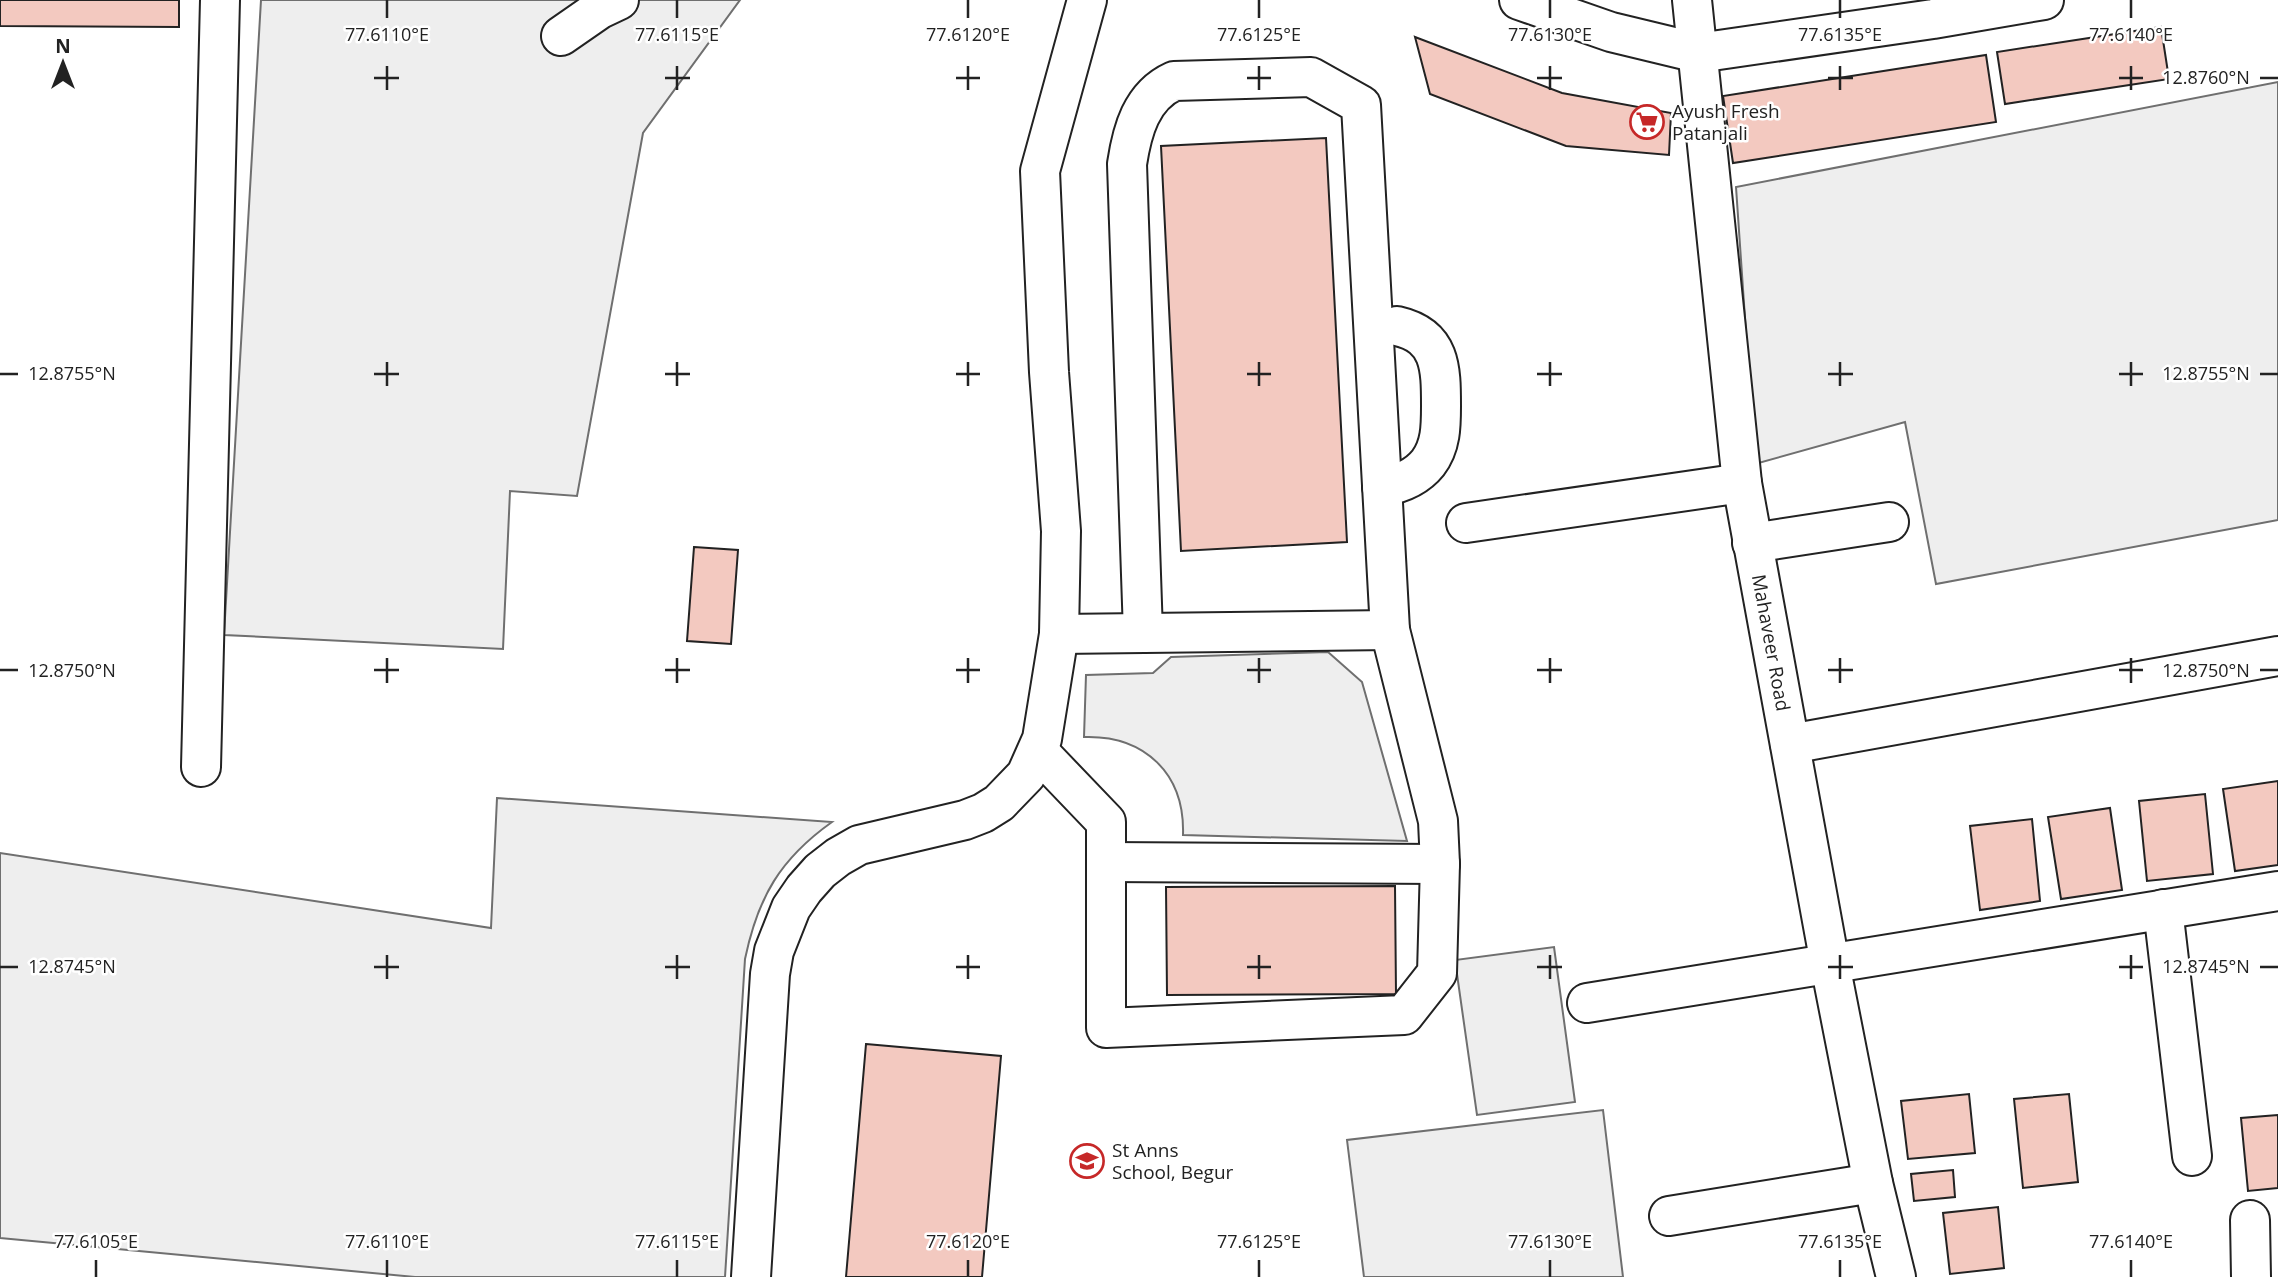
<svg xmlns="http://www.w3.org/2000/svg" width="2278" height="1277" font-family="'Open Sans',sans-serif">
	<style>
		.green { fill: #eee; stroke: #6f6f6f; stroke-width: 2 }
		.building { fill: #f3c9c0; stroke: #222; stroke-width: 2 }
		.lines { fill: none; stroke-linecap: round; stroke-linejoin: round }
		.minor-casing { stroke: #222; stroke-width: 42 }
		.major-casing { stroke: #222; stroke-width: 42 }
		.minor { stroke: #fff; stroke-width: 38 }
		.major { stroke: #fff; stroke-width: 38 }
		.ticks { fill: none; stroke: #222; stroke-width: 2.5 }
		.labels { text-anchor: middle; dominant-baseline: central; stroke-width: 5; stroke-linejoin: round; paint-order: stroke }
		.poi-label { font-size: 19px; fill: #222; stroke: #fff; text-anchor: start }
		.street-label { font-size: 19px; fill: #222; stroke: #fff }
		.ticks-label { font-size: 18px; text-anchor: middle; fill: #222; stroke: #fff; stroke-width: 5; stroke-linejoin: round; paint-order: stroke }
	</style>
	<rect width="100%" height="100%" fill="#fff"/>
	<g class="green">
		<path d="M261,0H740L643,133L577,496L510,491L503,649L224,635Z"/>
		<path d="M2278,82V520L1936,584L1905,422L1755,464L1736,187Z"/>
		<path d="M1328,652L1362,682L1407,841L1183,835C1185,774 1145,735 1084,737L1086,675L1153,673L1171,657Z"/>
		<path d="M497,798L832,822C780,859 758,897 745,959L725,1277H415L0,1238V853L491,928Z"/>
		<path d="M1554,947L1575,1102L1477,1115L1455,960Z"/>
		<path d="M1603,1110L1623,1277H1364L1347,1140Z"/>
	</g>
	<g class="building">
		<path d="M0,0H179V27L0,26Z"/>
		<path d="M2161,27L2169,79L2005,104L1997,52Z"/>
		<path d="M1415,37L1562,93L1671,113L1669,155L1566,146L1430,94Z"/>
		<path d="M1986,55L1996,122L1733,163L1723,96Z"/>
		<path d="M1326,138L1347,542L1181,551L1161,146Z"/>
		<path d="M694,547L738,550L731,644L687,641Z"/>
		<path d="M2278,781V865L2235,871L2223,789Z"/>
		<path d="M2205,794L2213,874L2147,881L2139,801Z"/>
		<path d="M2110,808L2122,890L2061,899L2048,817Z"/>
		<path d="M2032,819L2040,901L1980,910L1970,826Z"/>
		<path d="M1395,886L1396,994L1167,995L1166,887Z"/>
		<path d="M866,1044L1001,1056L982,1277H846Z"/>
		<path d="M1969,1094L1975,1153L1908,1159L1901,1101Z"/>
		<path d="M2069,1094L2078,1182L2023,1188L2014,1099Z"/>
		<path d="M2278,1115V1188L2248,1191L2241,1118Z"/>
		<path d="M1953,1170L1955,1197L1914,1201L1911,1174Z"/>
		<path d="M1998,1207L2004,1268L1950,1274L1943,1213Z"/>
	</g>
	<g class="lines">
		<g class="minor-casing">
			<g id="minor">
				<path id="s1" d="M1692,0L1742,483L1830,964L1873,1183L1896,1277"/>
				<path d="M561,36L600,9L619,0"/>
				<path d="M1382,487C1400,484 1416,478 1428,463C1441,446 1441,426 1441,406C1441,368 1441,336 1397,326"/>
				<path d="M1466,523L1742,483"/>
				<path d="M1752,543L1889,522"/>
				<path d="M1059,634L1390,630"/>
				<path d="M1790,744L2278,656"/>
				<path d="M1038,751L1106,822V1028L1404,1015L1437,973L1440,864L1438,821L1390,630L1361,105L1311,77L1174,81C1141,96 1132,131 1127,164L1143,633"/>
				<path d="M201,767L220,0"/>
				<path d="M1106,862L1440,864"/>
				<path d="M2163,909L2192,1156"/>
				<path d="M1587,1003L2278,891"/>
				<path d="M1669,1216L1873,1183"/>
				<path d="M2250,1220L2251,1277"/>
				<path d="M751,1277L770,974L774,951L791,908L804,889L820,871L838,857L859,845L965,820L983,813L999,803L1026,775L1042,739L1059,634L1061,531L1049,372L1040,171L1087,0"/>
			</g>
		</g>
		<g class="major-casing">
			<path id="major" d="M1519,0L1611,32L1698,53L1933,19L2044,0"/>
		</g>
		<use href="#minor" class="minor"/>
		<use href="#major" class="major"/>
	</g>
	<path class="ticks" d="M387,0V18M677,0V18M968,0V18M1259,0V18M1550,0V18M1840,0V18M2131,0V18M387,66V90M677,66V90M968,66V90M1259,66V90M1550,66V90M1840,66V90M2131,66V90M374,78H399M665,78H690M956,78H980M1247,78H1271M1537,78H1562M1828,78H1853M2119,78H2143M2260,78H2278M387,362V386M677,362V386M968,362V386M1259,362V386M1550,362V386M1840,362V386M2131,362V386M0,374H18M374,374H399M665,374H690M956,374H980M1247,374H1271M1537,374H1562M1828,374H1853M2119,374H2143M2260,374H2278M387,658V683M677,658V683M968,658V683M1259,658V683M1550,658V683M1840,658V683M2131,658V683M0,670H18M374,670H399M665,670H690M956,670H980M1247,670H1271M1537,670H1562M1828,670H1853M2119,670H2143M2260,670H2278M387,955V979M677,955V979M968,955V979M1259,955V979M1550,955V979M1840,955V979M2131,955V979M0,967H18M374,967H399M665,967H690M956,967H980M1247,967H1271M1537,967H1562M1828,967H1853M2119,967H2143M2260,967H2278M96,1260V1277M387,1260V1277M677,1260V1277M968,1260V1277M1259,1260V1277M1550,1260V1277M1840,1260V1277M2131,1260V1277"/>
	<defs>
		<g id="supermarket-ring" transform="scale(1.75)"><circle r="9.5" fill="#fff" stroke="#c62828" stroke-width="1.5"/><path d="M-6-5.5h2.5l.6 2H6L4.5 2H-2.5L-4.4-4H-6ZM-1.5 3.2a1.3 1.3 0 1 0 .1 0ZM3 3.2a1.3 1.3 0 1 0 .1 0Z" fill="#c62828"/></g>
		<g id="school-ring" transform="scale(1.75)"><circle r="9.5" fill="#fff" stroke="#c62828" stroke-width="1.5"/><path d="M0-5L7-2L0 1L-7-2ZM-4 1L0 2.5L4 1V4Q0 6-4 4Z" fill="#c62828"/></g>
	</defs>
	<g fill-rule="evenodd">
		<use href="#supermarket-ring" x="1647" y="122"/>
		<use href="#school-ring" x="1087" y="1161"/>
	</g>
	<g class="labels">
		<g class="poi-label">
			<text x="1672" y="111">Ayush Fresh<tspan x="1672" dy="22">Patanjali</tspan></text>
			<text x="1112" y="1150">St Anns<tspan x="1112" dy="22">School, Begur</tspan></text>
		</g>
		<g class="street-label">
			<text stroke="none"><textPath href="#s1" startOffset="648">Mahaveer Road</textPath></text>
		</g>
	</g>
	<g class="ticks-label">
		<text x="387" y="41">77.6110°E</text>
		<text x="677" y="41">77.6115°E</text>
		<text x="968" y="41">77.6120°E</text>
		<text x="1259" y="41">77.6125°E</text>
		<text x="1550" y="41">77.6130°E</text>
		<text x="1840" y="41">77.6135°E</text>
		<text x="2131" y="41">77.6140°E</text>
		<text x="2206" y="84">12.8760°N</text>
		<text x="72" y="380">12.8755°N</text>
		<text x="2206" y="380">12.8755°N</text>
		<text x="72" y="677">12.8750°N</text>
		<text x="2206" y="677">12.8750°N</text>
		<text x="72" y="973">12.8745°N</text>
		<text x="2206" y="973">12.8745°N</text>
		<text x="96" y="1248">77.6105°E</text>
		<text x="387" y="1248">77.6110°E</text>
		<text x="677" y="1248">77.6115°E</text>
		<text x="968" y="1248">77.6120°E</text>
		<text x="1259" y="1248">77.6125°E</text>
		<text x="1550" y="1248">77.6130°E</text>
		<text x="1840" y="1248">77.6135°E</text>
		<text x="2131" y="1248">77.6140°E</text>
	</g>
	<g transform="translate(63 63)" stroke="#ffffff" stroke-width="5" paint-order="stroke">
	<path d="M0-5L12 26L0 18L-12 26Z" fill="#222222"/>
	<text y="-10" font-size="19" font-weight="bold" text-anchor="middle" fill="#222222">N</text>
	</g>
</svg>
